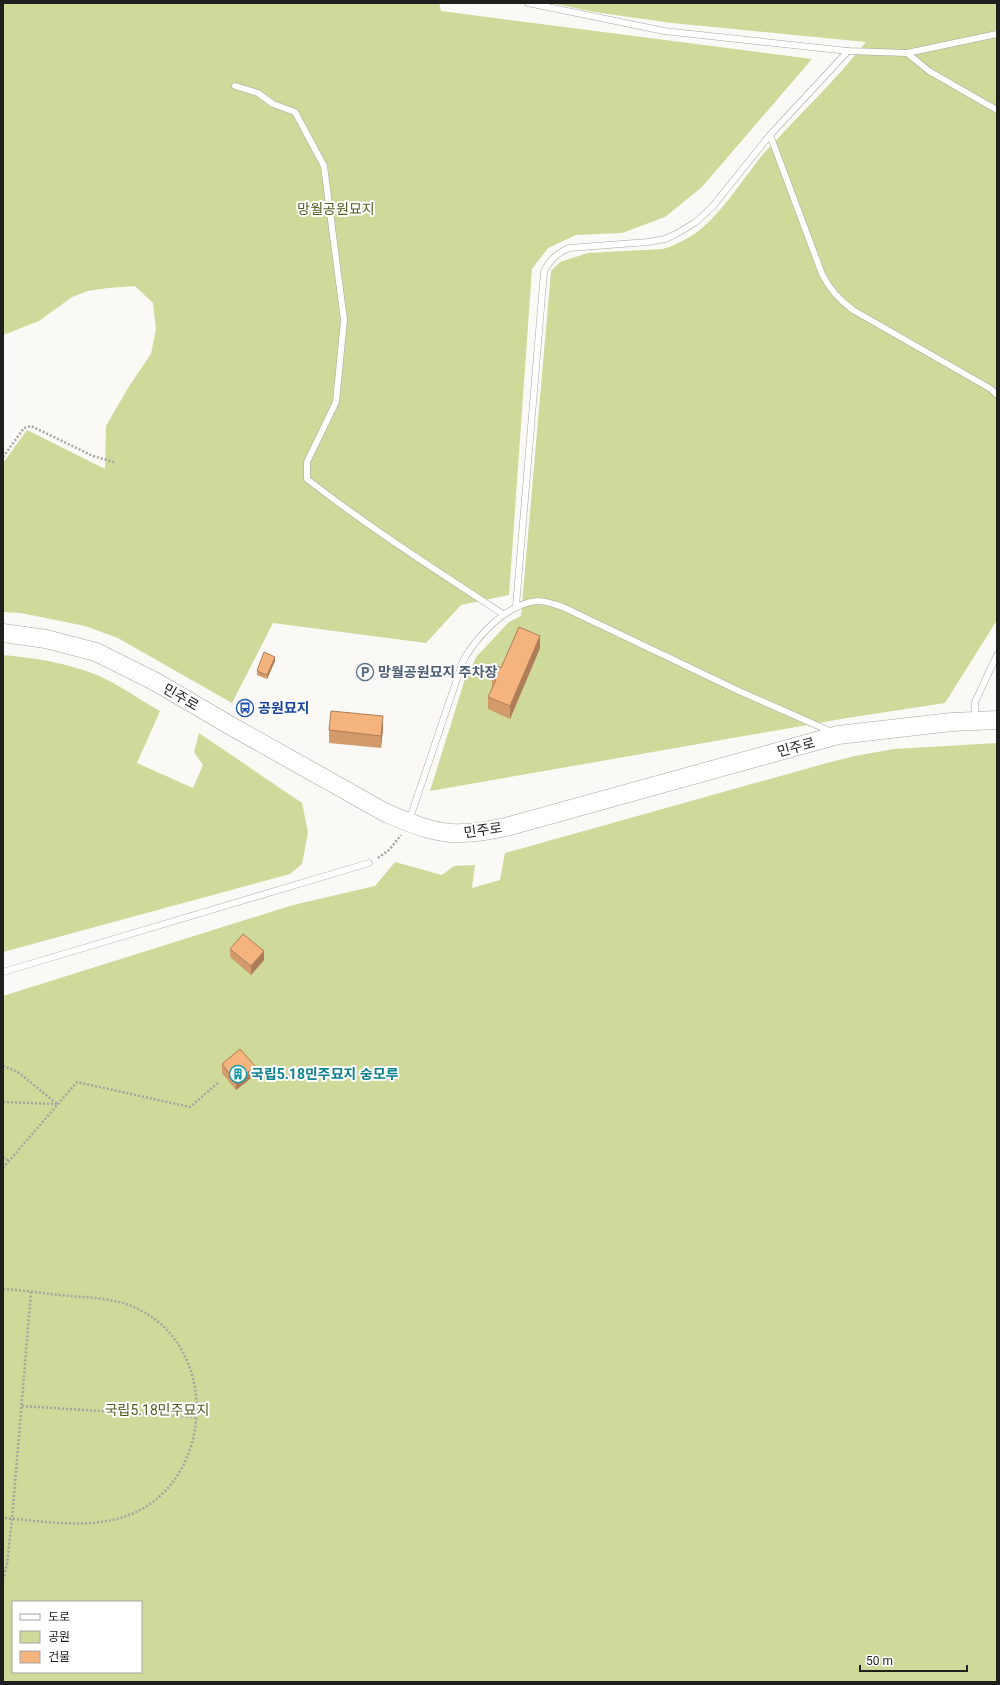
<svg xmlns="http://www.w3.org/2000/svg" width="1000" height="1685" font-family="Roboto,'Noto Sans KR',sans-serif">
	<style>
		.green { fill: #ced99a; fill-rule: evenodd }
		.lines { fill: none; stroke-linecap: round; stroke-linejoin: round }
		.lane-casing { stroke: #a7a5a1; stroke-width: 7 }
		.secondary-casing { stroke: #a7a5a1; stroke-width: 19 }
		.path { stroke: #a6a4a1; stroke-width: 2.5; stroke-dasharray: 2 2; stroke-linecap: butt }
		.lane { stroke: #fff; stroke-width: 6 }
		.secondary { stroke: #fff; stroke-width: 18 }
		.wall { fill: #d39a6c }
		.shaded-wall { fill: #ac7d58 }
		.building { fill: #f5b37d; stroke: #ac7d58 }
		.labels { text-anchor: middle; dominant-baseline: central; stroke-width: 4; stroke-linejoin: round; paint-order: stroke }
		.park-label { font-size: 14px; fill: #555d23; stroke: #fff }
		.service-label { font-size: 14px; font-weight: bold; fill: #4e5e75; stroke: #fff; text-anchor: start }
		.street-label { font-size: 14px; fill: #201f1d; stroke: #fff }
		.transit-label { font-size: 14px; font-weight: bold; fill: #164399; stroke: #fff; text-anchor: start }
		.culture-label { font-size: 14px; font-weight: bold; fill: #0d838f; stroke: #fff; text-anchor: start }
	</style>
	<rect width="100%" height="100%" fill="#fbf9f5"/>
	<g class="green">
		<path d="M3,3H439L441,11L812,59L702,187L665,217L622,233L576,235L548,248L532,269L509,595L461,605L426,643L273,623L232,703L118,638L85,626L21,613L3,612V463L27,430L105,469L106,426L128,388L151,354L156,329L153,303L135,286L108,288L88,291L72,297L39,321L3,335Z"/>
		<path d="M551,3H997V620L945,703L847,718L430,791L465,679L477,656L509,622L521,616L551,271L560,262L588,253L663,249C701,238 721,210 744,179C751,171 756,162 763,154C797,117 834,82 866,42L672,23L594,12Z"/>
		<path d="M3,655C35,658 69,663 99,676C120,685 140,700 160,711L137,763L193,788L203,765L194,752L199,733L302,803L308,832L302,864L290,874L3,952Z"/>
		<path d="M997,743V1682H3V996L293,905L375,886L395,862L442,875L454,866L475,865L472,888L500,880L505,853L827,763L855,756L894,749ZM13,1602H141V1672H13Z"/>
	</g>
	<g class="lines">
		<g class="lane-casing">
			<g id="lane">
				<path d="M528,3L664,31L848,51L907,53L997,34"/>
				<path d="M907,53L929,71L997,110"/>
				<path d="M235,86L258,93L273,104L295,112L324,166L344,320L336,402L307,462V479C370,528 437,571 503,614"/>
				<path d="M770,135L822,274C830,290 839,300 853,310L991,389L997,395"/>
				<path d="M516,606L544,272C549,260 557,253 569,248L648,242L665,239L676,234L696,222L713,206L770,135L848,51"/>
				<path d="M975,719V702L997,655"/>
				<path d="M409,821L463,661C477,636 507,603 538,601C547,601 557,605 565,608L739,691L832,732"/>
				<path d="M3,972L369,863"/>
			</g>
		</g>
		<g class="secondary-casing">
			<path id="secondary" d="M3,633L46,639L96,652L156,682L231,726L386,813C410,823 437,835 463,833C478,833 492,830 506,827L838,735L952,722L997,720"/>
		</g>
		<g class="path">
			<path d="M3,457L24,428L31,426L93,456L114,462"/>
			<path d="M378,858L389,850L401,835"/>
			<path d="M3,1066L18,1072L57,1104"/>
			<path d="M3,1102L57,1104"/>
			<path d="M3,1157L9,1161"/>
			<path d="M3,1168L77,1082L190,1107L219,1082"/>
			<path d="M3,1289C22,1290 41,1293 60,1295C87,1298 116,1297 140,1310C221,1351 213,1483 129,1515C92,1530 42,1521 3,1518"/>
			<path d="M22,1406L196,1417"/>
			<path d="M3,1580L7,1564L12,1519L31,1292"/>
		</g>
		<use href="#lane" class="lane"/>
		<use href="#secondary" class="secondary"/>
	</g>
	<g class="wall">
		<path d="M540,648L510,719L488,709V697L492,688V678L501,668Z"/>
		<path d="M275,661L267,679L257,675V671Z"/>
		<path d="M383,728L381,748L329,743V730Z"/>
		<path d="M230,949L264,960L251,975L230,957Z"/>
		<path d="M222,1064L255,1075L236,1090L222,1073Z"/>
	</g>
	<g class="shaded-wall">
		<path d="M540,636V648L510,719V706Z"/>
		<path d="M275,657V661L267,679V675Z"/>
		<path d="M383,716V728L381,748V736Z"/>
		<path d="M264,951V960L251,975V966Z"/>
		<path d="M255,1066V1075L236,1090V1082Z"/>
	</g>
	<g class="building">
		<path d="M519,627L540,636L510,706L488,697L496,680L492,678L497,666L501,668Z"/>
		<path d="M264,652L275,657L267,675L257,671Z"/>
		<path d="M331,711L383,716L381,736L329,730Z"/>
		<path d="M243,934L264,951L251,966L230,949Z"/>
		<path d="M240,1049L255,1066L236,1082L222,1064Z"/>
	</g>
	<defs>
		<g id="parking-ring" transform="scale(0.9)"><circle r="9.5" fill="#fff" stroke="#5c6f8a" stroke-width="1.5"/><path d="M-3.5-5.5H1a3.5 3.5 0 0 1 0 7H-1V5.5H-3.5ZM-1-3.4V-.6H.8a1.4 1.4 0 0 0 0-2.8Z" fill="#5c6f8a"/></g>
		<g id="bus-ring" transform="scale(0.9)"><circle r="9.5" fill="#fff" stroke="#1a4fb4" stroke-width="1.5"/><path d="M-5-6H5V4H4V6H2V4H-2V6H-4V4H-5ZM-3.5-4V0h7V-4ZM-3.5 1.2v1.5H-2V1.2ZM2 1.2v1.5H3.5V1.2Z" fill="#1a4fb4"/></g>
		<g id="building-ring" transform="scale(0.9)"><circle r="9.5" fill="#fff" stroke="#0f9aa8" stroke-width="1.5"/><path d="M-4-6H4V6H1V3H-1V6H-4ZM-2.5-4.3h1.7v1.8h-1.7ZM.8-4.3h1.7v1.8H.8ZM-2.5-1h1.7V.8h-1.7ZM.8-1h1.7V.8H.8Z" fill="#0f9aa8"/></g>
	</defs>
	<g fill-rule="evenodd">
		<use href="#parking-ring" x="365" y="672"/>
		<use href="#bus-ring" x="245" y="708"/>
		<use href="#building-ring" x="238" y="1074"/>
	</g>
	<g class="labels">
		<g class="park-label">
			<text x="336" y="209">망월공원묘지</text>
			<text x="157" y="1410">국립5.18민주묘지</text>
		</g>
		<g class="service-label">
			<text x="378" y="672">망월공원묘지 주차장</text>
		</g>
		<g class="street-label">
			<text transform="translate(181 697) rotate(30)">민주로</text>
			<text transform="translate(796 747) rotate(-15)">민주로</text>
			<text transform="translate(483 830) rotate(-8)">민주로</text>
		</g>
		<g class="transit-label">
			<text x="258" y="708">공원묘지</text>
		</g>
		<g class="culture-label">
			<text x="251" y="1074">국립5.18민주묘지 숭모루</text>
		</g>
	</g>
	<rect width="1000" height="1685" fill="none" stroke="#201f1d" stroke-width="8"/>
	<rect x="12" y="1601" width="130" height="72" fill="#ffffff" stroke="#a6a5a5"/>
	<rect x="20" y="1614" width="20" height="6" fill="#ffffff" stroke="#a6a5a5"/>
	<text x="48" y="1621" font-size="12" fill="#201f1d">도로</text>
	<rect x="20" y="1631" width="20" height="12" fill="#ced99a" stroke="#a6a5a5"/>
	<text x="48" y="1641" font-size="12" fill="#201f1d">공원</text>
	<rect x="20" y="1651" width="20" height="12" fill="#f5b37d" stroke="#a6a5a5"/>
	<text x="48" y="1661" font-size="12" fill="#201f1d">건물</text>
	<path d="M860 1665v6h107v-6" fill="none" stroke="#201f1d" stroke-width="2"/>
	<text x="866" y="1665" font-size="12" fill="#201f1d" stroke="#ffffff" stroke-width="3" paint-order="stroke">50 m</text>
</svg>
